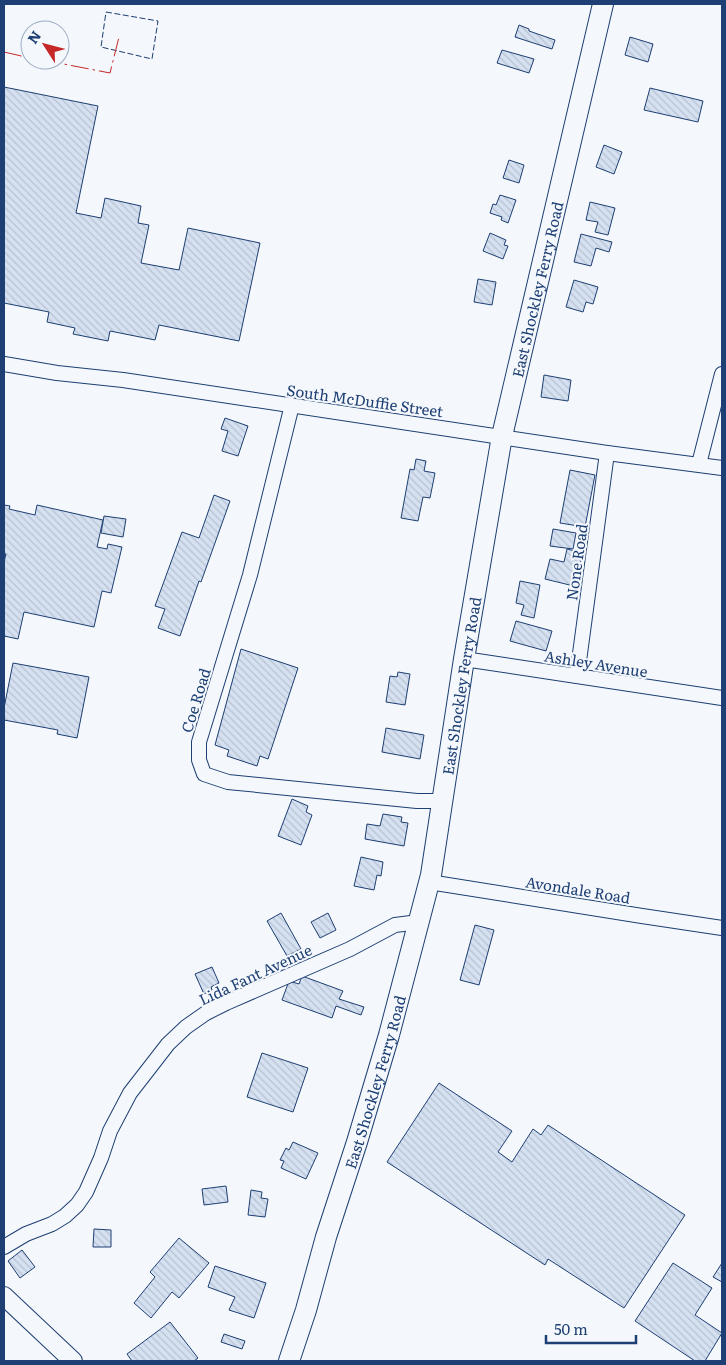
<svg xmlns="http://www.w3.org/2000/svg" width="726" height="1365" font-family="Literata,serif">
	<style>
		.building { fill: url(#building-back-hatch); stroke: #1d3f73 }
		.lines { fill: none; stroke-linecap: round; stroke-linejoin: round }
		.minor-casing { stroke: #1d3f73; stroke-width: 16 }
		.major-casing { stroke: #1d3f73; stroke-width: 20 }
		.highway-casing { stroke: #1d3f73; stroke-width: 22 }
		.minor { stroke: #f4f7fb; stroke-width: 14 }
		.major { stroke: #f4f7fb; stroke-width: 18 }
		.highway { stroke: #f4f7fb; stroke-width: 20 }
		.fence { stroke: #1d3f73; stroke-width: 1; stroke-dasharray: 6 2.5; stroke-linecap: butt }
		.power { stroke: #c62828; stroke-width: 1; stroke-dasharray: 18 4 2.5 4; stroke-linecap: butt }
		.labels { text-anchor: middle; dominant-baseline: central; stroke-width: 4; stroke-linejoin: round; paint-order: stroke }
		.street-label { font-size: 15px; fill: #1d3f73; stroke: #f4f7fb }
	</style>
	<defs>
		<pattern id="building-back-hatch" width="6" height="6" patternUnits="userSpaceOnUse" patternTransform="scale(1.25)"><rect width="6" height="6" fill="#d5e0f0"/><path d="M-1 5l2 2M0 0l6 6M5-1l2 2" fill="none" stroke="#b6c1d1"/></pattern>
	</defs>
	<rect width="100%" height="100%" fill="#f4f7fb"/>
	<g class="building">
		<path d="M519,25L529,29V31L555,40L552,49L515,37Z"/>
		<path d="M630,37L653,44L648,62L625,55Z"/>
		<path d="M502,50L534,59L529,73L497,63Z"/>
		<path d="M4,87L98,106L76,213L101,218L105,198L141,206L138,223L149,225L141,263L179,270L188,228L260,243L239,341L159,325L155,340L110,331L108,341L73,334L75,328L47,322L49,312L4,303Z"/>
		<path d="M650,88L703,101L698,122L644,110Z"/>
		<path d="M604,145L622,152L614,174L596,167Z"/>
		<path d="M509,160L524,165L519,183L503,178Z"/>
		<path d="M500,195L516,200L508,223L501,220L502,217L490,213L493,204L496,205Z"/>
		<path d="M590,202L615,208L608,235L595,232L598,222L586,220Z"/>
		<path d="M490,233L506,240L504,245L508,246L503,259L483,251Z"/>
		<path d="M581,234L612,242L609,252L596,248L591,266L574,262Z"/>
		<path d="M478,279L496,282L492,305L474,302Z"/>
		<path d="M574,280L598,287L593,304L586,302L583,312L566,307Z"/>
		<path d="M544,375L571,380L568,401L541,397Z"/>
		<path d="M225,418L248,426L238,456L222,451L228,431L221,429Z"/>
		<path d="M416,459L426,461L424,471L435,473L430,498L423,497L418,521L401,518L410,469L414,470Z"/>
		<path d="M570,470L595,475L585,527L560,523Z"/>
		<path d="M214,495L230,501L201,582L199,581L180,636L158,628L165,609L155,606L182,532L199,538Z"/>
		<path d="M4,505L10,506L9,509L35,515L37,505L103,520L97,547L107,549L108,544L122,547L111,593L102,591L94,627L24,612L18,639L4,636V562L6,554H4Z"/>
		<path d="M104,516L126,519L123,537L101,533Z"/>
		<path d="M553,529L576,533L573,549L550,546Z"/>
		<path d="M567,549L583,553L580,564L583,565L578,587L545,579L550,559L564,562Z"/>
		<path d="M520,581L540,585L534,618L521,615L524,605L516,603Z"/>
		<path d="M516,621L552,631L546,651L510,641Z"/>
		<path d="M241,649L298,668L268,759L260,756L257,766L227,756L229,750L215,745Z"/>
		<path d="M13,663L89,677L77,738L57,734L58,730L4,720V708Z"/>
		<path d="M398,672L410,674L405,705L386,702L390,676L397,677Z"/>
		<path d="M386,728L424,735L420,759L382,752Z"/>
		<path d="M292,799L308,806L306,812L312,815L301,845L278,836Z"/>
		<path d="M383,814L402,817L401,822L408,823L404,846L365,839L367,824L380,826Z"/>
		<path d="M361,857L383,862L381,876L377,875L374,890L354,886Z"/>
		<path d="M281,913L301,949L287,956L267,921Z"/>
		<path d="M328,913L336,930L320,938L311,922Z"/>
		<path d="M475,925L494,930L479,985L460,980Z"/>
		<path d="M212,967L219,983L211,987L212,990L204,994L195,974Z"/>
		<path d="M302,976L343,991L339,999L364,1007L361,1015L336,1006L332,1018L282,1000L289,981L299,984Z"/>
		<path d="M262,1053L308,1068L293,1112L247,1097Z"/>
		<path d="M439,1083L512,1131L498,1152L512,1162L533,1129L541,1135L548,1125L685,1215L624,1308L548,1259L545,1265L387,1162Z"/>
		<path d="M293,1142L318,1153L306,1179L281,1168L284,1161L280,1160L286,1148L289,1150Z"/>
		<path d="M226,1186L228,1202L204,1205L202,1189Z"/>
		<path d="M251,1190L262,1192L261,1198L268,1199L265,1217L248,1215Z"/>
		<path d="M94,1229L111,1230V1247H93Z"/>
		<path d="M179,1238L209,1263L179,1298L172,1292L151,1318L134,1303L155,1277L150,1272Z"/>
		<path d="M22,1250L35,1267L20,1278L8,1261Z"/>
		<path d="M673,1263L712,1288L695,1315L722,1333L705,1361H695L635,1321Z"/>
		<path d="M722,1263V1282L713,1277Z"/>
		<path d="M215,1266L266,1283L254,1318L229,1310L235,1297L208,1287Z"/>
		<path d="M170,1322L198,1358L194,1361H132L127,1354Z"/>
		<path d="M224,1334L245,1341L242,1349L221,1342Z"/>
	</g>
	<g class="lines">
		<g class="minor-casing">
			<g id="minor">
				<path d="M4,364L57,373L123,380L607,453L722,468"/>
				<path d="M292,405L250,575L199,742V760L204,774L228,782L417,801H441"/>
				<path d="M699,464L722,374"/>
				<path d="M464,659L722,698"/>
				<path d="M577,676L607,453"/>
				<path d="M429,882L642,916L722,928"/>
				<path d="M4,1247L26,1234L52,1224L65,1216L77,1205L86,1192L101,1158L110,1131L130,1093L168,1044L186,1027L206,1013L226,1003L350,949L395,925L419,922"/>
			</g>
		</g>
		<g class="major-casing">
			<path id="major" d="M4,1296L73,1361"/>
		</g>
		<g class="highway-casing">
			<g id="highway">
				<path id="s1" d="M289,1361L306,1310L326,1237L357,1142L389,1035L431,875L464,659L502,436L603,4"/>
			</g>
		</g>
		<use href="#minor" class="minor"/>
		<use href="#major" class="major"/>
		<use href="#highway" class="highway"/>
		<path class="fence" d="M106,12L158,21L152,59L101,47Z"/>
		<g class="power">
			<path d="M4,52L30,58"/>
			<path d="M43,60L110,73L119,37"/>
		</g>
	</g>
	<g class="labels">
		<g class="street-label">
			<text stroke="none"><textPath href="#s1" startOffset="1102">East Shockley Ferry Road</textPath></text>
			<text transform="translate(365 400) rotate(8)">South McDuffie Street</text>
			<text transform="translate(576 562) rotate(-82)">None Road</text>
			<text transform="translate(596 663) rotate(9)">Ashley Avenue</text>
			<text stroke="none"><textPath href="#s1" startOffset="698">East Shockley Ferry Road</textPath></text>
			<text transform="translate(195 700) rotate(-73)">Coe Road</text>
			<text transform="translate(578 889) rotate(9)">Avondale Road</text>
			<text transform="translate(255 974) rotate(-25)">Lida Fant Avenue</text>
			<text stroke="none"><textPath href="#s1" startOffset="292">East Shockley Ferry Road</textPath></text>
		</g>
	</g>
	<rect width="726" height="1365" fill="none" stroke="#1d3f73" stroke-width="10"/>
	<g transform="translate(45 45) rotate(306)"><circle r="24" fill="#f4f7fb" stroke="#9eadc5"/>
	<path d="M0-4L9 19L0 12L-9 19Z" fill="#c62828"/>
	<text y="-8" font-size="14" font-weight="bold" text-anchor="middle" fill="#1d3f73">N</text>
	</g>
	<path d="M546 1335v8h90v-8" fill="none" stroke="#1d3f73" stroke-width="2.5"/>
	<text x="554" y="1335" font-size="15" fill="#1d3f73" stroke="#f4f7fb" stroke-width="4" paint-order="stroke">50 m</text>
</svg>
